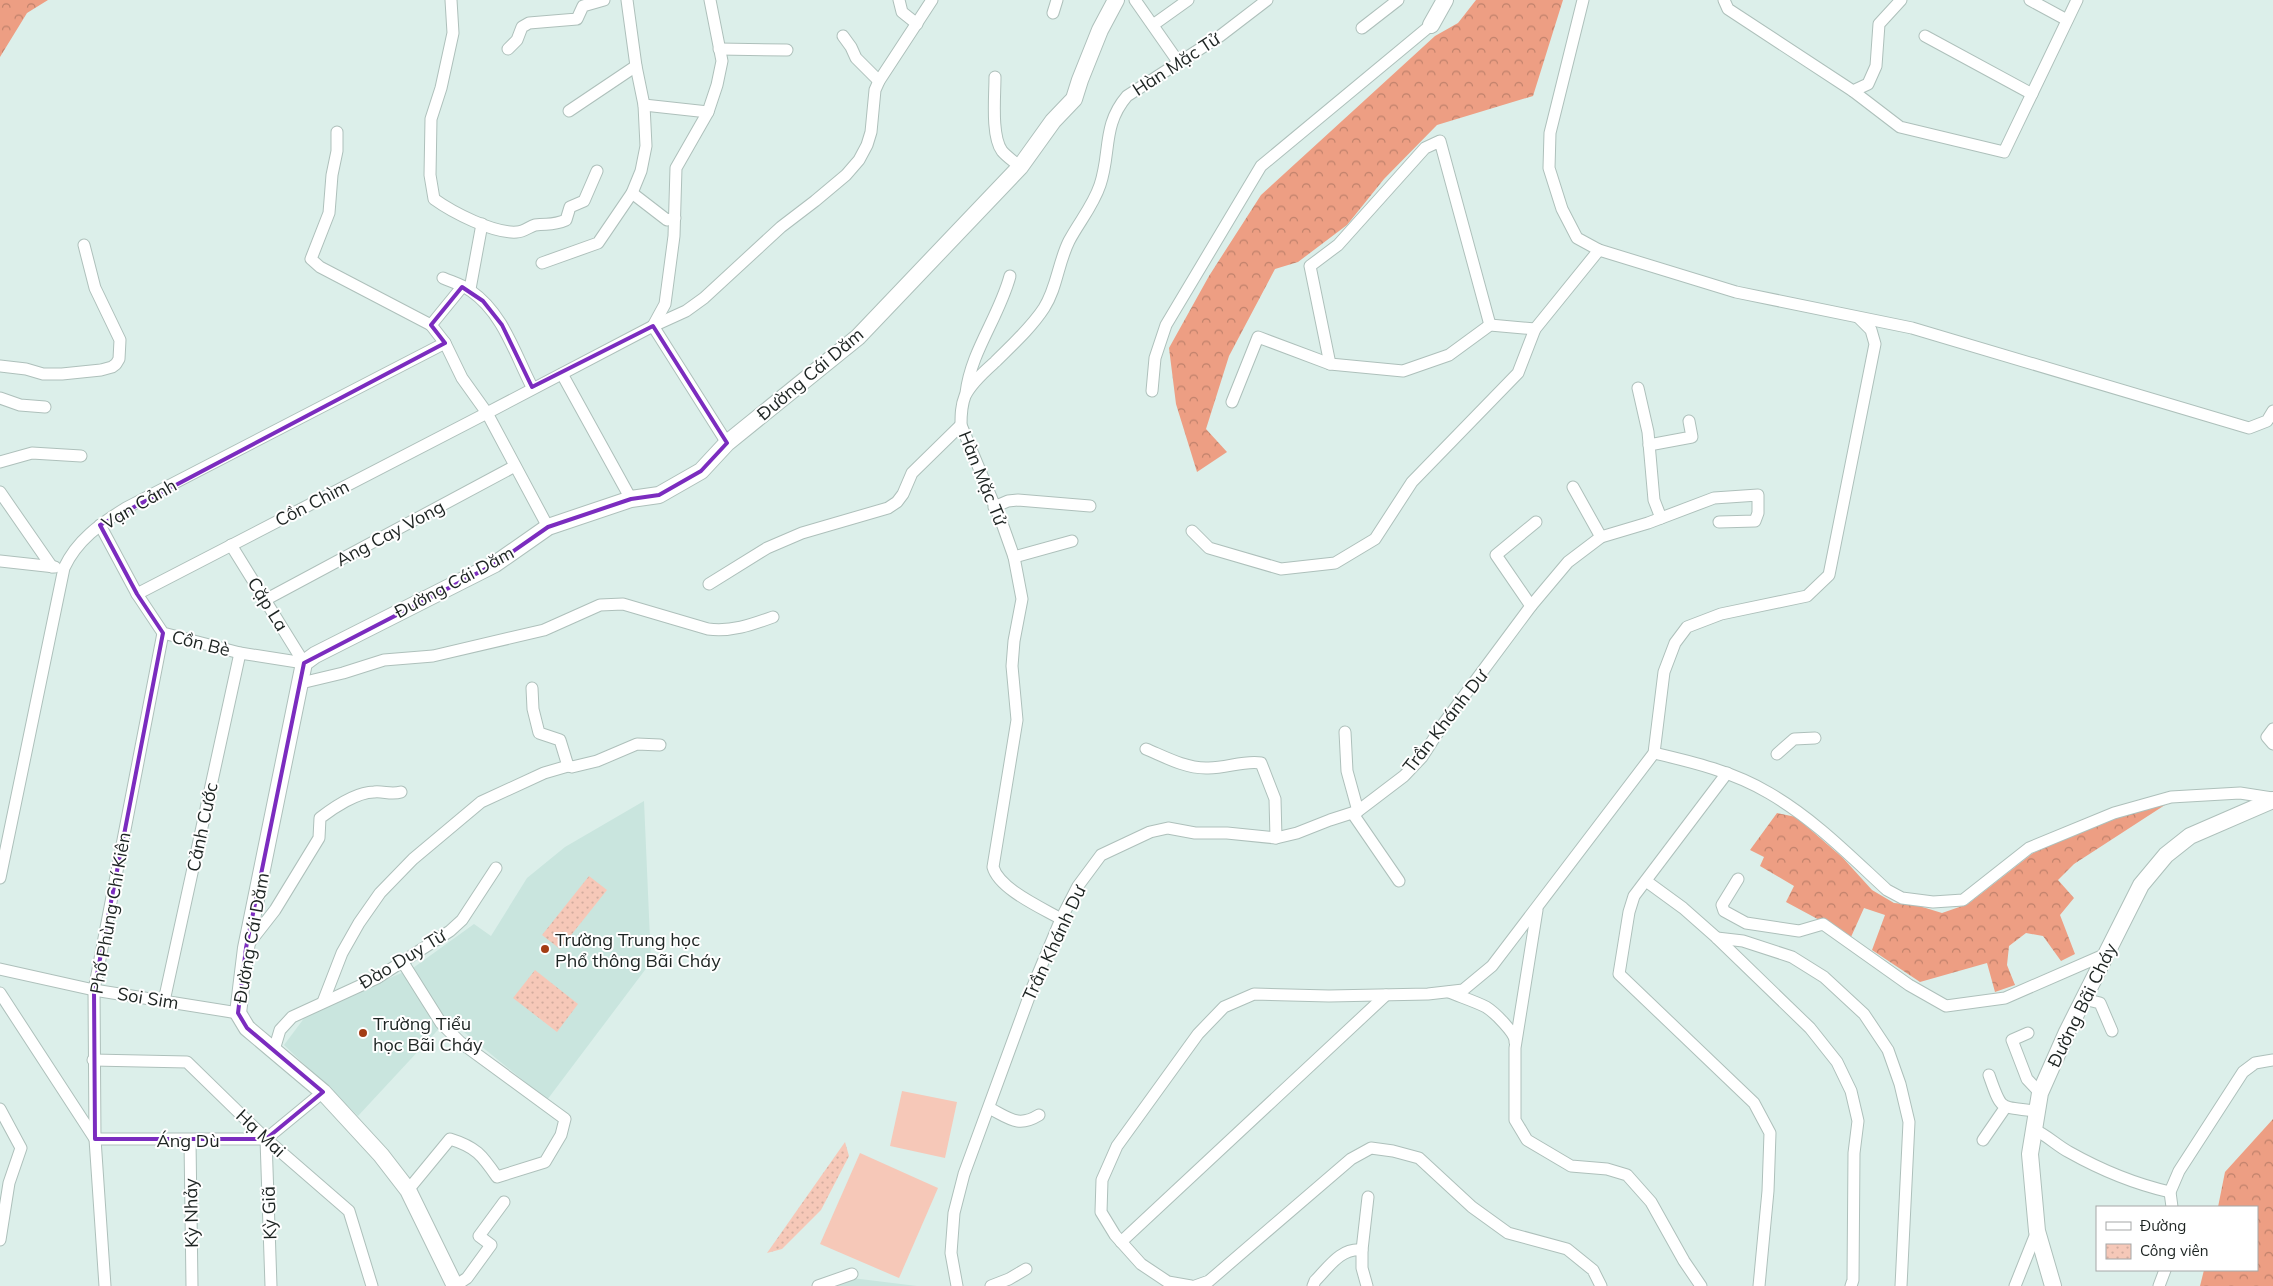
<svg xmlns="http://www.w3.org/2000/svg" width="2273" height="1286" font-family="Mulish,sans-serif">
	<style>
		.built { fill: #c9e5de }
		.grass { fill: #f6c8b8 }
		.forest { fill: url(#forest-crowns) }
		.park { fill: url(#park-dots) }
		.lines { fill: none; stroke-linecap: round; stroke-linejoin: round }
		.street-casing { stroke: #aec0bb; stroke-width: 13 }
		.secondary-casing { stroke: #aec0bb; stroke-width: 18 }
		.street { stroke: #fff; stroke-width: 11 }
		.secondary { stroke: #fff; stroke-width: 16 }
		.marked { fill: none; stroke: #7b2cbf; stroke-width: 4; stroke-linejoin: round }
		.poi-dot { fill: #a33d14; stroke: #fff; stroke-width: 2 }
		.labels { text-anchor: middle; dominant-baseline: central; stroke-width: 4; stroke-linejoin: round; paint-order: stroke }
		.street-label { font-size: 18px; fill: #1d2422; stroke: #fff }
		.poi-label { font-size: 18px; fill: #1d2422; stroke: #fff; text-anchor: start }
	</style>
	<defs>
		<pattern id="forest-crowns" width="20" height="18" patternUnits="userSpaceOnUse" patternTransform="scale(1.25)"><rect width="20" height="18" fill="#ed9e83"/><path d="M2 6a3 3 0 1 1 6 0M12 15a3 3 0 1 1 6 0" fill="none" stroke="#bf816b"/></pattern>
		<pattern id="park-dots" width="8" height="8" patternUnits="userSpaceOnUse" patternTransform="scale(1.25)"><rect width="8" height="8" fill="#f6c8b8"/><path d="M2 2h.1M6 6h.1" fill="none" stroke="#d2ac9e" stroke-width="1.8" stroke-linecap="round"/></pattern>
	</defs>
	<rect width="100%" height="100%" fill="#dcefea"/>
	<g class="built">
		<path d="M644,801L651,962L547,1100L448,1019L358,1116L284,1045L308,1013L413,968L474,924L491,936L527,878L565,847Z"/>
		<path d="M852,1278L917,1286H827Z"/>
	</g>
	<g class="grass">
		<path d="M902,1091L957,1102L945,1158L890,1146Z"/>
		<path d="M860,1153L938,1188L899,1278L820,1244Z"/>
	</g>
	<g class="forest">
		<path d="M0,0H48L27,13L0,57Z"/>
		<path d="M1476,0H1563L1533,96L1437,125L1384,179L1347,225L1298,262L1275,269L1229,356L1206,429L1227,452L1197,472L1176,404L1169,348L1209,276L1261,195L1435,36L1458,23Z"/>
		<path d="M2168,803L2074,864L2058,880L2074,898L2060,915L2075,954L2061,961L2043,936L2026,933L2009,946L2007,965L2015,985L1995,992L1987,963L1920,982L1872,950L1885,915L1864,908L1851,937L1786,902L1794,886L1760,866L1764,857L1750,850L1777,813L1796,817L1843,858L1872,890L1894,903L1916,905L1942,913L1968,904L2033,853L2116,817Z"/>
		<path d="M2273,1119V1286H2200L2204,1270H2257V1207H2218L2225,1172Z"/>
	</g>
	<g class="park">
		<path d="M589,876L607,890L560,949L542,935Z"/>
		<path d="M535,970L578,1004L557,1032L513,998Z"/>
		<path d="M845,1142L849,1156L821,1210L782,1249L767,1253Z"/>
	</g>
	<g class="lines">
		<g class="street-casing">
			<g id="street">
				<path d="M451,0L453,33L441,88L431,119L430,175L434,199C452,212 494,234 517,232C523,232 529,227 535,225C548,223 552,226 566,220L570,207L584,201L597,171"/>
				<path d="M710,0L722,61L717,85L708,112L676,168L674,236L665,304L653,326L727,443"/>
				<path d="M899,0L902,12L917,24"/>
				<path d="M1135,0L1179,63"/>
				<path d="M1583,0L1550,133L1549,168L1562,209L1577,238L1599,250L1736,292L1912,328L2249,428L2267,421L2273,411"/>
				<path d="M1724,0L1728,9L1853,91L1868,84L1876,66L1879,24L1901,0"/>
				<path d="M2030,0L2067,20"/>
				<path d="M1053,13L1057,0"/>
				<path d="M1153,25L1188,0"/>
				<path d="M1362,28L1398,0"/>
				<path d="M843,36L851,47L856,58L879,81"/>
				<path d="M1925,36L2032,94"/>
				<path d="M508,49L517,40L522,27L529,23L577,19L583,6L604,0"/>
				<path d="M719,49L787,50"/>
				<path d="M995,77C995,96 991,136 1002,151C1007,157 1015,162 1020,167"/>
				<path d="M1853,91L1900,127L2004,152L2077,0"/>
				<path d="M644,105L708,112"/>
				<path d="M569,111L636,66"/>
				<path d="M337,132V151L332,175L329,213L311,259L320,267L431,325"/>
				<path d="M632,193L667,220L675,218"/>
				<path d="M542,263L598,243L632,193L641,171L646,146L644,105L636,66L627,0"/>
				<path d="M443,278C452,282 463,285 471,291C503,313 515,354 532,387"/>
				<path d="M470,289L482,224"/>
				<path d="M445,343L462,378L487,413L548,527"/>
				<path d="M1330,364L1310,266L1338,245L1425,148L1440,141L1490,325"/>
				<path d="M0,366L26,369L43,374H62L101,370L112,367L116,364L119,359L120,340L95,288L84,245"/>
				<path d="M562,374L631,499"/>
				<path d="M1638,388L1648,432L1654,500L1661,518"/>
				<path d="M1152,391L1155,358L1166,325L1261,166L1431,25"/>
				<path d="M966,393C971,351 999,317 1010,276"/>
				<path d="M0,398L20,405L45,407"/>
				<path d="M1232,402L1258,337L1330,364L1403,371L1449,355L1490,325L1535,329"/>
				<path d="M1649,445L1692,437L1689,421"/>
				<path d="M0,462L32,453L81,456"/>
				<path d="M1573,487L1601,537"/>
				<path d="M0,492L52,567"/>
				<path d="M994,507L1008,501L1018,500L1090,506"/>
				<path d="M100,525L137,594L163,633L240,653L304,663"/>
				<path d="M1192,531L1209,548L1281,569L1335,563L1375,539L1412,482L1518,373L1535,329L1599,250"/>
				<path d="M231,545L304,663"/>
				<path d="M1014,557L1072,541"/>
				<path d="M0,561L55,567"/>
				<path d="M709,584L767,548L802,533L888,508L897,502L903,494L912,473L961,425"/>
				<path d="M137,594L487,413L653,326L686,311L704,298L781,227L815,201L846,175L859,160L867,145L871,132L875,90L879,81L932,0"/>
				<path d="M265,600L515,466"/>
				<path d="M1531,606L1496,555L1536,522"/>
				<path d="M301,683L343,673L384,660L433,656L544,630L600,605L623,604L708,629C731,632 751,625 773,617"/>
				<path d="M532,688L533,709L539,733L560,740L568,766"/>
				<path d="M2273,729L2267,737L2273,744"/>
				<path d="M1345,732L1347,771L1358,811"/>
				<path d="M1146,749C1165,757 1185,768 1206,768C1225,769 1243,760 1261,763L1275,799L1276,838"/>
				<path d="M1654,753C1693,762 1734,772 1769,793C1814,819 1850,856 1887,890L1902,898L1933,902L1963,900L2029,848L2114,813L2171,797L2240,793L2273,798"/>
				<path d="M1777,754L1794,739L1815,738"/>
				<path d="M1727,773L1634,896L1629,912L1619,974L1754,1103L1770,1133L1768,1191L1759,1286"/>
				<path d="M1353,814L1399,881"/>
				<path d="M0,878L64,568C77,540 100,524 126,508L445,343L431,325L462,287"/>
				<path d="M1738,879L1722,905L1724,911L1746,923L1799,931L1823,924L1909,985L1946,1006L2005,998L2106,954"/>
				<path d="M1646,881L1683,908L1717,938L1810,1028L1837,1062L1851,1091L1858,1121L1854,1153L1853,1280L1851,1286"/>
				<path d="M1537,910L1515,1048V1120L1527,1140L1571,1166L1607,1169L1627,1175L1651,1202L1684,1261L1701,1286"/>
				<path d="M1061,919C1042,908 999,889 993,867L1017,720L1012,666L1014,641L1022,599L1014,557L1003,526L961,425C961,415 961,406 965,396C971,383 985,371 995,362C1012,345 1031,328 1044,308C1057,288 1058,263 1069,241C1079,222 1093,206 1100,185C1111,153 1102,125 1127,96L1220,36L1267,0"/>
				<path d="M1717,938L1743,941L1792,957L1824,977L1864,1014L1888,1050L1900,1084L1909,1122L1901,1286"/>
				<path d="M250,942L275,910L319,838L320,818C333,808 357,792 374,792C384,791 391,795 401,792"/>
				<path d="M402,961L441,1023L460,1042L565,1119L561,1135L545,1162L497,1177C482,1155 476,1147 450,1139L408,1190"/>
				<path d="M0,969L94,990L238,1013"/>
				<path d="M1449,992C1461,997 1474,1001 1486,1007C1494,1012 1516,1033 1515,1042"/>
				<path d="M0,993L95,1139H266L323,1092"/>
				<path d="M2084,999L2100,1003L2112,1031"/>
				<path d="M164,1001L240,653"/>
				<path d="M323,1002L342,953L359,923L380,893L413,859L481,802L544,773L568,766L572,767L597,761L637,744L660,745"/>
				<path d="M2028,1033L2012,1040L2027,1079L2040,1093"/>
				<path d="M274,1050L280,1030L292,1017L377,978L450,931L462,920L496,868"/>
				<path d="M93,1060L187,1062L266,1139L349,1211L372,1286"/>
				<path d="M1989,1075C2002,1112 1999,1106 2035,1111"/>
				<path d="M989,1108C1009,1118 1018,1128 1039,1115"/>
				<path d="M0,1109L21,1148L9,1183L0,1240"/>
				<path d="M2033,1129C2047,1135 2056,1145 2069,1152C2101,1170 2135,1184 2170,1192"/>
				<path d="M266,1139L271,1286"/>
				<path d="M1983,1140L2005,1108"/>
				<path d="M190,1141L192,1286"/>
				<path d="M2172,1207L2170,1192L2179,1171L2243,1072L2255,1063L2273,1060"/>
				<path d="M1121,1242L1386,995"/>
				<path d="M105,1286L95,1139L94,990L163,633"/>
				<path d="M455,1286L467,1278L491,1245L479,1236L504,1202"/>
				<path d="M818,1286L852,1274"/>
				<path d="M957,1286L951,1253L954,1213L964,1174L1033,986L1061,919L1078,886L1101,855L1150,832L1168,828L1195,833H1227L1276,838L1297,833L1330,820L1358,811L1404,776L1422,757L1444,723L1531,606L1568,562L1601,537L1648,523L1714,498L1758,495V513L1755,521L1719,522"/>
				<path d="M991,1286L1009,1279L1026,1269"/>
				<path d="M1191,1286L1168,1282L1141,1264L1115,1235L1101,1212L1102,1180L1117,1146L1198,1034L1224,1007L1254,994L1329,996L1428,994L1463,990L1492,966L1654,753L1664,672L1675,643L1687,627L1721,614L1807,596L1829,575L1875,344L1871,330L1859,318"/>
				<path d="M1195,1286L1209,1281L1351,1159L1371,1148L1393,1151L1419,1158L1472,1207L1508,1233L1567,1249L1593,1270L1601,1286"/>
				<path d="M1313,1286L1315,1281C1329,1267 1340,1248 1362,1250"/>
				<path d="M1367,1286L1362,1268V1250L1368,1197"/>
				<path d="M2015,1286L2037,1231"/>
				<path d="M2159,1286L2165,1270"/>
			</g>
		</g>
		<g class="secondary-casing">
			<g id="secondary">
				<path d="M1431,25L1445,0"/>
				<path d="M455,1286L408,1190L381,1155L323,1092L247,1028L238,1013L246,948L304,663L315,655L495,564L548,527L631,499L659,495L701,471L727,443L858,337L1020,167L1053,121L1074,99L1080,80L1100,30L1116,0"/>
				<path d="M2053,1286L2037,1231L2030,1154L2040,1093L2067,1032L2141,885L2166,855L2190,836L2273,800"/>
			</g>
		</g>
		<use href="#street" class="street"/>
		<use href="#secondary" class="secondary"/>
	</g>
	<path class="marked" d="M462,287L483,301L502,325L532,387L653,326L727,443L701,471L659,495L631,499L548,527L495,564L304,663L246,948L238,1013L247,1028L323,1092L266,1139H95L94,990L163,633L137,594L100,525L445,343L431,325Z"/>
	<g class="poi-dot">
		<circle cx="545" cy="949" r="5"/>
		<circle cx="363" cy="1033" r="5"/>
	</g>
	<g class="labels">
		<g class="street-label">
			<text transform="translate(1176 64) rotate(-33)">Hàn Mặc Tử</text>
			<text transform="translate(810 374) rotate(-40)">Đường Cái Dăm</text>
			<text transform="translate(983 478) rotate(68)">Hàn Mặc Tử</text>
			<text transform="translate(312 503) rotate(-27)">Cồn Chìm</text>
			<text transform="translate(139 504) rotate(-30)">Vạn Cảnh</text>
			<text transform="translate(390 533) rotate(-28)">Ang Cay Vong</text>
			<text transform="translate(454 582) rotate(-28)">Đường Cái Dăm</text>
			<text transform="translate(268 604) rotate(58)">Cặp La</text>
			<text transform="translate(201 643) rotate(14)">Cồn Bè</text>
			<text transform="translate(1445 721) rotate(-52)">Trần Khánh Dư</text>
			<text transform="translate(202 827) rotate(-78)">Cảnh Cước</text>
			<text transform="translate(110 913) rotate(-80)">Phố Phùng Chí Kiên</text>
			<text transform="translate(251 938) rotate(-80)">Đường Cái Dăm</text>
			<text transform="translate(1054 943) rotate(-65)">Trần Khánh Dư</text>
			<text transform="translate(402 959) rotate(-31)">Đào Duy Từ</text>
			<text transform="translate(148 998) rotate(9)">Soi Sim</text>
			<text transform="translate(2082 1005) rotate(-64)">Đường Bãi Cháy</text>
			<text transform="translate(261 1133) rotate(43)">Hạ Mai</text>
			<text x="188" y="1140">Áng Dù</text>
			<text transform="translate(191 1213) rotate(-91)">Kỳ Nhảy</text>
			<text transform="translate(269 1213) rotate(-92)">Kỳ Giã</text>
		</g>
		<g class="poi-label">
			<text x="555" y="939">Trường Trung học<tspan x="555" dy="21">Phổ thông Bãi Cháy</tspan></text>
			<text x="373" y="1023">Trường Tiểu<tspan x="373" dy="21">học Bãi Cháy</tspan></text>
		</g>
	</g>
	<rect x="2096" y="1206" width="162" height="65" fill="#ffffff" stroke="#a5a7a7"/>
	<rect x="2106" y="1222" width="25" height="8" fill="#ffffff" stroke="#a5a7a7"/>
	<text x="2140" y="1231" font-size="15" fill="#1d2422">Đường</text>
	<rect x="2106" y="1244" width="25" height="15" fill="url(#park-dots)" stroke="#a5a7a7"/>
	<text x="2140" y="1256" font-size="15" fill="#1d2422">Công viên</text>
</svg>
